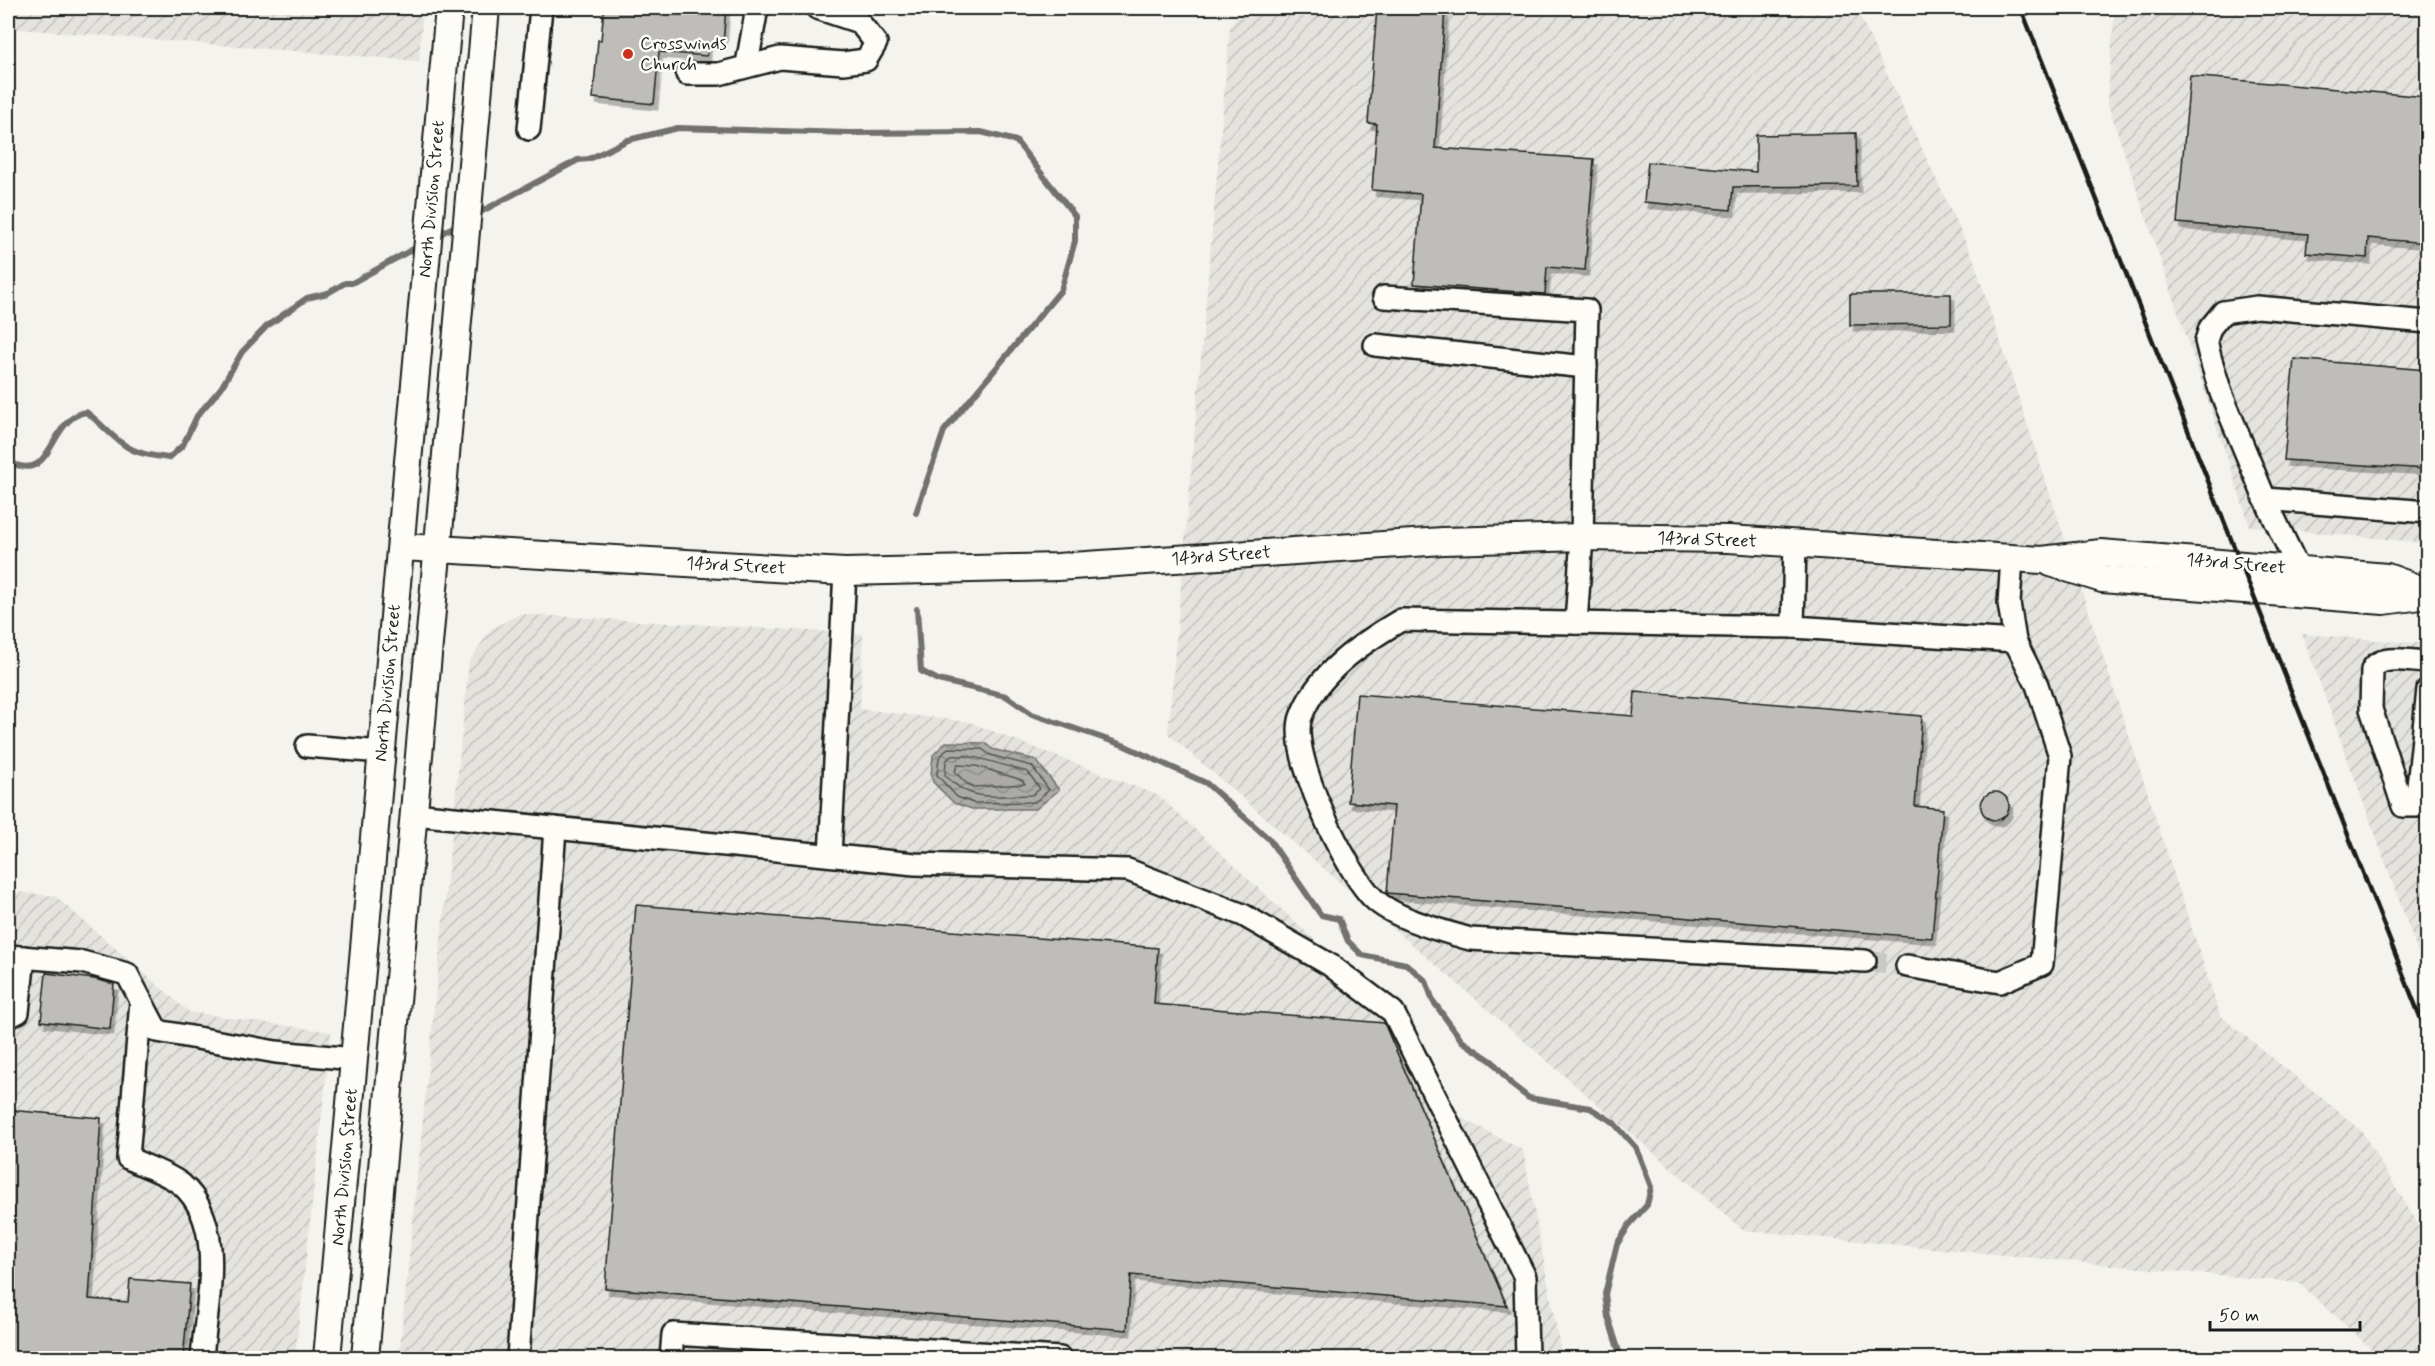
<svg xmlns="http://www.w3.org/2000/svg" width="2435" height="1366" font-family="Mynerve,sans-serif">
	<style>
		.industrial { fill: url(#industrial-furrows) }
		.water { fill: url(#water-waves); stroke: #72716f; stroke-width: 1.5 }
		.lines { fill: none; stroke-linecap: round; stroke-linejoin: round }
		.shore { stroke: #555553; stroke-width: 1.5 }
		.stream { stroke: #72716f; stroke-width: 6 }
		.building { fill: #bebdba; stroke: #1c1c1c; stroke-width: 1.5; filter: url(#shadow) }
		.minor-tunnel { stroke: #c9c8c4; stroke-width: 21; stroke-dasharray: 21 10; stroke-linecap: butt }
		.minor-casing { stroke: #1c1c1c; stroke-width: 26 }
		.major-casing { stroke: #1c1c1c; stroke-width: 30 }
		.minor { stroke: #fdfcf7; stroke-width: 21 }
		.major { stroke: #fdfcf7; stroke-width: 26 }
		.rail { stroke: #1c1c1c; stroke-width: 4.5 }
		.poi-dot { fill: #c8321e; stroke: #fdfcf7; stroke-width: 2 }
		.labels { text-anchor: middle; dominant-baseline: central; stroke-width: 5; stroke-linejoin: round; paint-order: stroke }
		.poi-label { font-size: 18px; fill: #1c1c1c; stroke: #fdfcf7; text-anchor: start }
		.street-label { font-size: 18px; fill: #1c1c1c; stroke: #fdfcf7 }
	</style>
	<defs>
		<pattern id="industrial-furrows" width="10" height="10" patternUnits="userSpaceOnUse" patternTransform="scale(1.5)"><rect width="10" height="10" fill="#e4e3de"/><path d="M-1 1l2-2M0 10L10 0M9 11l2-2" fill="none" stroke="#c3c2be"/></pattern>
		<pattern id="water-waves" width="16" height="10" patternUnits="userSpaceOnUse" patternTransform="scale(1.5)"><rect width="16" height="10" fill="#abaaa6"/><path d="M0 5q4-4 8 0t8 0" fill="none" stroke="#8a8a86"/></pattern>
		<filter id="shadow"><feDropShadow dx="3.5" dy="6" stdDeviation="0" flood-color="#0004"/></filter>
	</defs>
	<rect width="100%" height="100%" fill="#f4f3ee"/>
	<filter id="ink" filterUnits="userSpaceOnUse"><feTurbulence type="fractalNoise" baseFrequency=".0167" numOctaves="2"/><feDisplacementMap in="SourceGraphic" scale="12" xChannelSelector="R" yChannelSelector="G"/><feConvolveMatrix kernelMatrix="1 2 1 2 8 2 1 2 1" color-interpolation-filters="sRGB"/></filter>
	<g filter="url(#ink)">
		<g class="industrial">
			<path d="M8,8H423L419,61L8,28Z"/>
			<path d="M1243,8H1856L1973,258L2220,1015L2361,1130L2427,1239V1358H2381L2299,1283L1743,1230L1168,734L1230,27Z"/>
			<path d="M2115,8H2427V543L2250,526L2107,101Z"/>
			<path d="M520,614L863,634L860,709L969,722L1159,796L1349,972L1460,1117L1523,1150L1562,1358H399L469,662L491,629Z"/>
			<path d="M2302,634L2427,644V977Z"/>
			<path d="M8,891L55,896L189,1012L331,1032L295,1358H8Z"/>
		</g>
		<path class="water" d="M946,742L985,743L992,749L1036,760L1059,790L1036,809H972L954,803L933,782L931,775L933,755Z"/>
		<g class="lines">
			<g class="shore">
				<path d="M948,748L982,749L990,755L1032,766L1049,790L1035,802L973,803L957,797L937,775L939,758Z"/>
				<path d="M951,756C977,754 1002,766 1028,772L1040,789L1032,795C996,795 971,804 945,775L946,761Z"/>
				<path d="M957,765L976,766L1022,780L1025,784L975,787L966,783L955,772Z"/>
			</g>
			<g class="stream">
				<path d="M473,216L578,160L589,159L628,140L678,128L850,133L981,132L1016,141L1075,216V241L1061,290L944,431L916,513"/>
				<path d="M436,236L459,224"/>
				<path d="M8,461C54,487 47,419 86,412C100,422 110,435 123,444C136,454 153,456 169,458L183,445L197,416L221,388L242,352L267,326L307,298L328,293L345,283H352L422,244"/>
				<path d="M917,609L921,671L938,680L1006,696L1032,714L1123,745L1206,783L1269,839L1321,915L1339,919L1348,941L1362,955L1406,964L1426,981L1433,1001L1462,1041L1493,1062L1512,1085L1529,1098L1590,1108L1613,1122L1636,1148L1651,1187L1647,1205L1630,1224L1617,1244L1605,1294L1608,1317L1621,1358"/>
			</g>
		</g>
		<g class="building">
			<path d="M604,8H726L723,44L708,43L707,56L659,52L654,104L593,98L598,40H601Z"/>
			<path d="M1377,8H1445L1435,148L1594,159L1585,270L1547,267L1545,294L1414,284L1421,194L1372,190L1377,124L1368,123Z"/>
			<path d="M2190,76L2427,97V243L2368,238L2367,258L2306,253L2308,234L2177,223Z"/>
			<path d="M1856,133L1857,186L1733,187L1731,210L1644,202L1648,162L1756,172V135Z"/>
			<path d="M1850,294H1951V324L1850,325Z"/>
			<path d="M2294,359L2427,370V469L2284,460Z"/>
			<path d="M1635,692L1922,716L1915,806L1943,809L1932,938L1387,893L1394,806L1348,802L1357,694L1633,716Z"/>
			<circle cx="1995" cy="806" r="14"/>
			<path d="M636,905L1158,948L1154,1004L1384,1023L1507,1306L1131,1275L1127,1330L605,1288Z"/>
			<path d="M46,973L94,979L114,984L110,1029L41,1021Z"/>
			<path d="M8,1110L101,1118L89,1299L128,1302L130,1279L190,1284L183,1359H8Z"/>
		</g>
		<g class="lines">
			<path class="minor-tunnel" d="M1865,961L1907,966"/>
			<g class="minor-casing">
				<g id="minor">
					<path d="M747,64L757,8"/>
					<path d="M687,74H719L780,58L843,63L866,60L876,43L859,22L817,8"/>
					<path d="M529,129L541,8"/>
					<path d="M1384,297L1587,310L1582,537L1576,623"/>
					<path d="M1375,345L1586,367"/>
					<path d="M2265,499L2428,512"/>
					<path d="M1795,543L1793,627L2015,641"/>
					<path d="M2299,570L2265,499L2221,393L2210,357L2206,341L2210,328L2223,312L2257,307L2428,322"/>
					<path d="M1793,627L1401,620C1362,643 1317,673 1301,717C1288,754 1346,872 1374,899C1395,919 1443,931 1470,939L1865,961"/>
					<path d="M2428,662C2412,662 2380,653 2372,670L2371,709L2403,806H2416L2428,689"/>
					<path d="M307,746L382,752"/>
					<path d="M414,814L915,864L1128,870L1243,915L1330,965L1393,1012L1525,1277L1527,1358"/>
					<path d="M830,855L845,572"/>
					<path d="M8,956L82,962L127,974L157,1031L276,1052L355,1059"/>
					<path d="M1907,966L2000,982L2042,964L2060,756L2037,685L2015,641L2009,603L2012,558"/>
					<path d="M141,1001L128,1158C144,1166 167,1173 181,1184C228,1224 206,1304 202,1358"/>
					<path d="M8,1017L18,1012L24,957"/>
					<path d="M518,1358L555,828"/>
					<path d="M671,1358L673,1334L1060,1358"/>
				</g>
			</g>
			<g class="major-casing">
				<g id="major">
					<path d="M401,547L845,572L1057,567L1443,541L1582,537L1729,539L2042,560L2101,553L2387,577L2428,592"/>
					<path d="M2051,563L2102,579L2384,601L2428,595"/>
					<path d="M327,1358L449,8"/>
					<path d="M365,1358L486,8"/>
				</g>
			</g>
			<use href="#minor" class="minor"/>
			<use href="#major" class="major"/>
			<path class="rail" d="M2021,8L2428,1037"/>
		</g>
	</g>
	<circle class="poi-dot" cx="628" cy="54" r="6"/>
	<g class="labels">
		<g class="poi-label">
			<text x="640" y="44">Crosswinds<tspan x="640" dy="21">Church</tspan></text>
		</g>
		<g class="street-label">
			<text transform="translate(432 199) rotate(-85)">North Division Street</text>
			<text transform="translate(1707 540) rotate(2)">143rd Street</text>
			<text transform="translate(1221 556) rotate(-4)">143rd Street</text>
			<text transform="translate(2236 564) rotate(5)">143rd Street</text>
			<text transform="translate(736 566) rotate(3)">143rd Street</text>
			<text transform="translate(388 683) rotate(-85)">North Division Street</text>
			<text transform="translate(345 1167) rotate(-85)">North Division Street</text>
		</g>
	</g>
	<rect width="2435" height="1366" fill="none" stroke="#fdfcf7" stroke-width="30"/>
	<rect x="15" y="15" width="2405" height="1336" fill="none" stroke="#1c1c1c" stroke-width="2" filter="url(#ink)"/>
	<path d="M2210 1321v9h150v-9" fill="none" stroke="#1c1c1c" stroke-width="3"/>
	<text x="2219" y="1321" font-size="18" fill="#1c1c1c" stroke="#fdfcf7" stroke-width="4.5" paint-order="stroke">50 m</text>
</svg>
